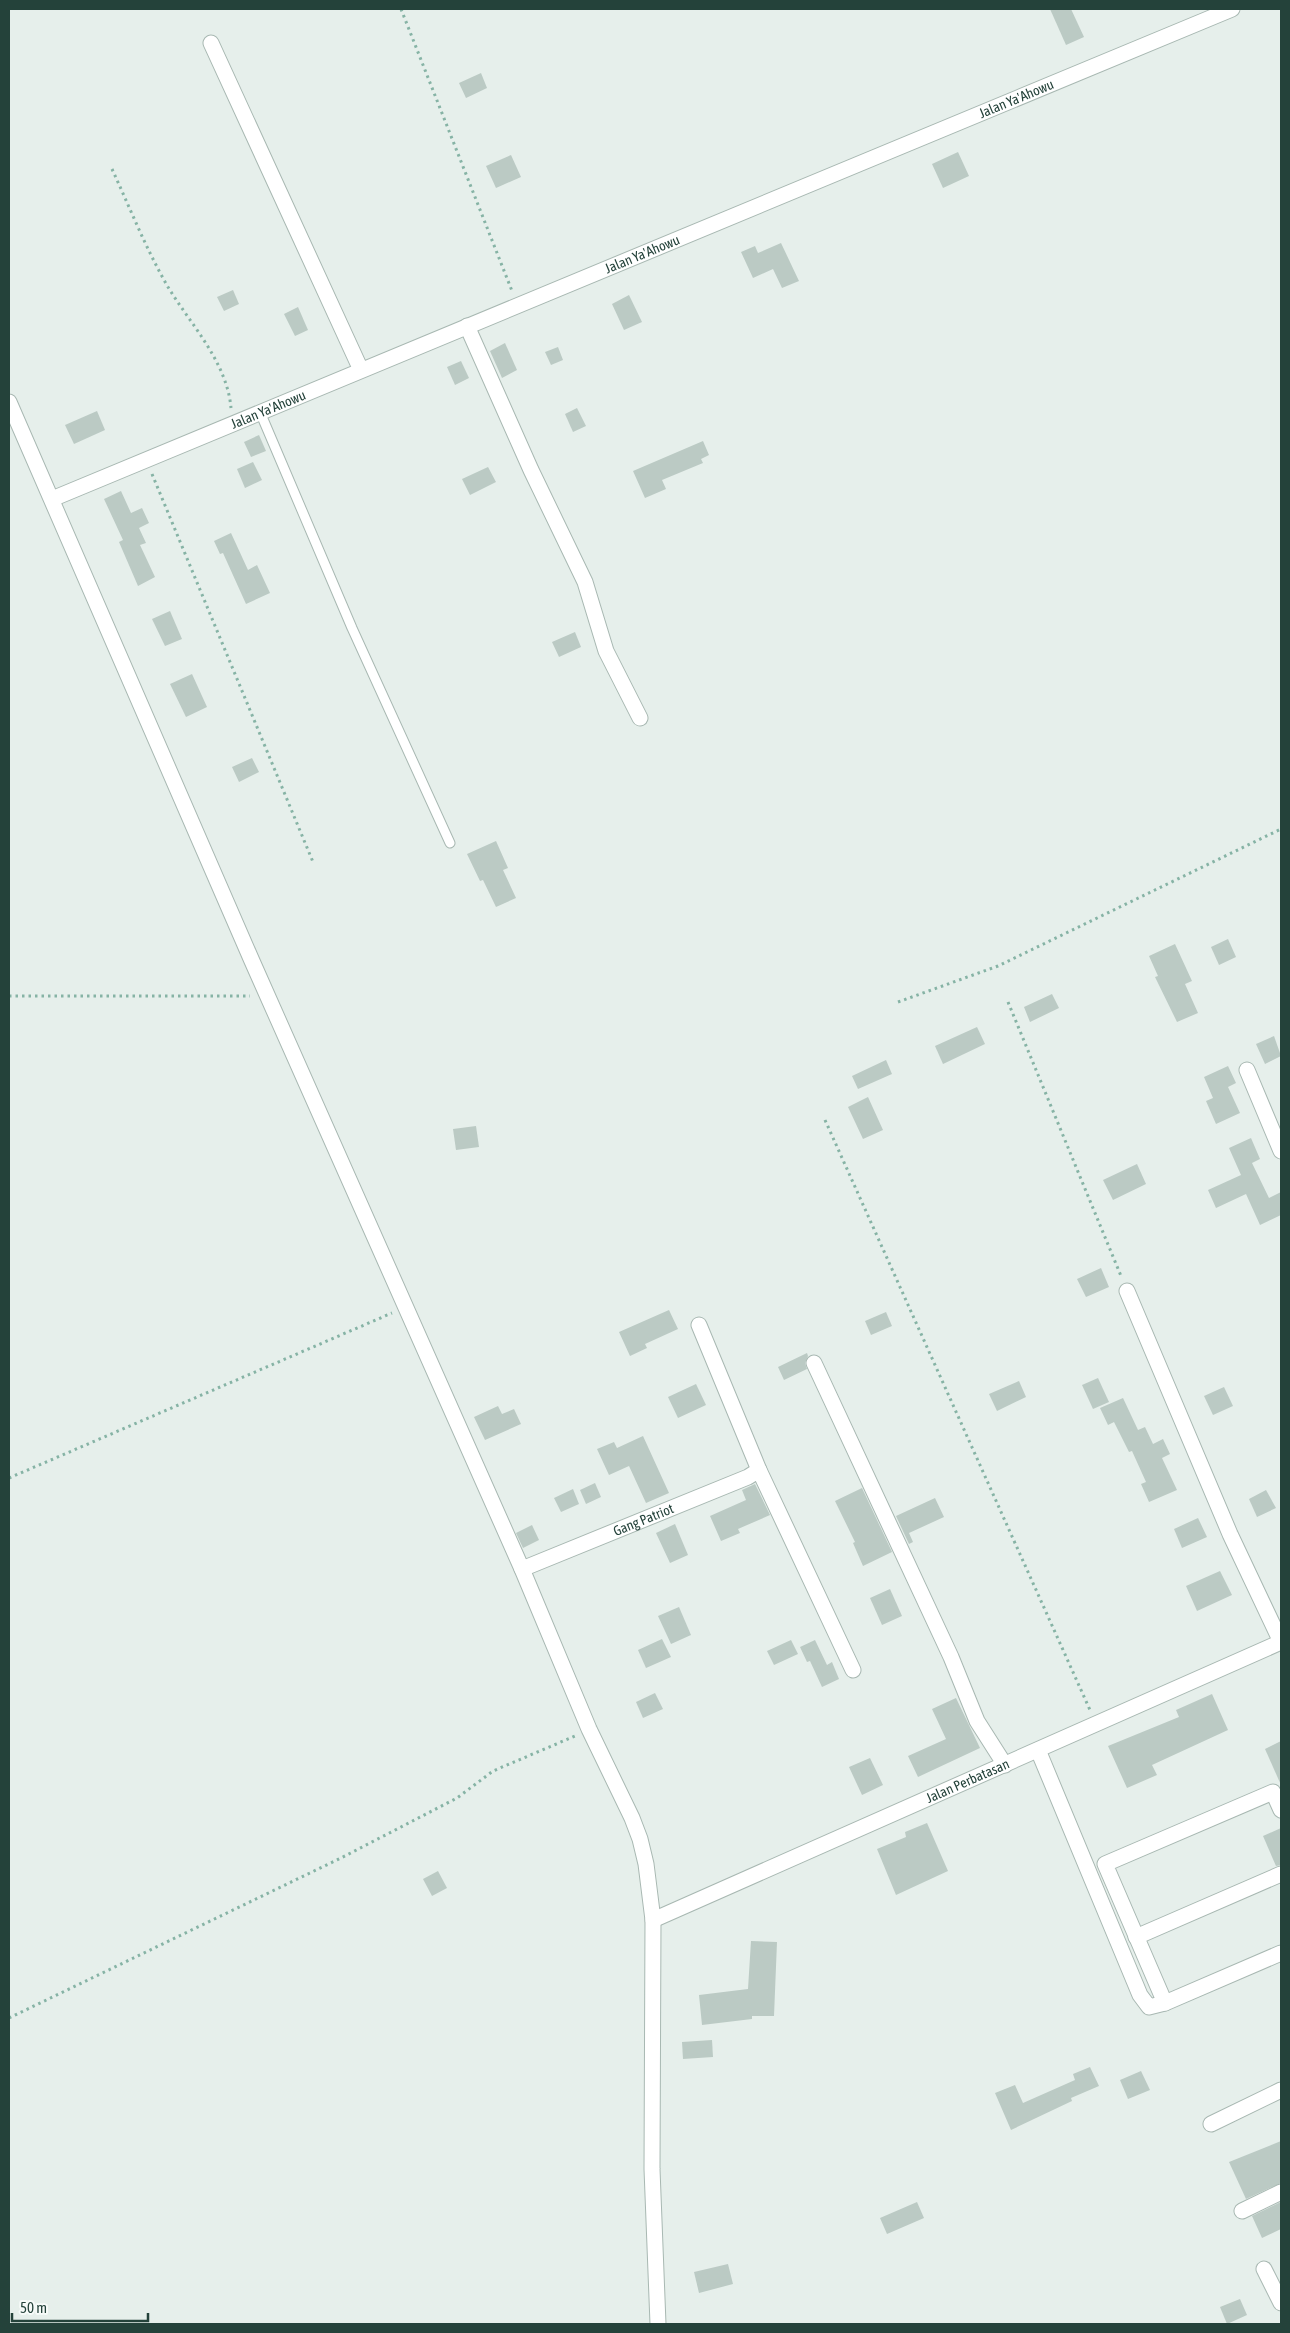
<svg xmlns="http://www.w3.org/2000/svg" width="1290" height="2333" font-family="'Asap Condensed',sans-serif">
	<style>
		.building { fill: #bbcac4 }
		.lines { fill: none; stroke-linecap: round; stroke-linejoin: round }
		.lane-casing { stroke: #a8b8b2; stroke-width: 11 }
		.street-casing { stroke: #a8b8b2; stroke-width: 17 }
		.path { stroke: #86b3a5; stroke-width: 3; stroke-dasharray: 2.5 4; stroke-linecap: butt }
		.lane { stroke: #fff; stroke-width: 9 }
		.street { stroke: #fff; stroke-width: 15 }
		.labels { text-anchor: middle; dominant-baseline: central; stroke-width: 4; stroke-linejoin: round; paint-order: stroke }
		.street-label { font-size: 14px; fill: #24423a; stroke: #f7fbf9 }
	</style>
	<rect width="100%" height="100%" fill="#e6efeb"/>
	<g class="building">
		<path d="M1050,9H1071L1084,37L1066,45Z"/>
		<path d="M481,73L487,88L466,98L459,83Z"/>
		<path d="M958,152L969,176L943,188L932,164Z"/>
		<path d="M511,155L521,177L496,188L486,166Z"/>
		<path d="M781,243L799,281L782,288L773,269L753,278L741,252L755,246L758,253Z"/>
		<path d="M233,290L239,304L224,311L217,297Z"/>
		<path d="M629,295L642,322L624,330L612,304Z"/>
		<path d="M298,307L308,330L295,336L284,314Z"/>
		<path d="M505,343L517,370L502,378L490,351Z"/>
		<path d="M558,347L563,360L551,365L545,352Z"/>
		<path d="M461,361L469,378L455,385L447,367Z"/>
		<path d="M577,408L586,426L573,432L565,414Z"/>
		<path d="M97,411L105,430L74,444L65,425Z"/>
		<path d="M259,435L266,451L251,457L244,442Z"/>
		<path d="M703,441L709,455L701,459L703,463L662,480L666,489L645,498L633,471Z"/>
		<path d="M253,462L262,480L245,488L237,469Z"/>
		<path d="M488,467L496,482L470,495L462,479Z"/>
		<path d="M121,491L131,513L142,508L149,523L139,528L146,543L140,545L155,577L138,586L119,542L123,540L104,499Z"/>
		<path d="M231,533L248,570L257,565L270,593L246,604L223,553L220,554L214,541Z"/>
		<path d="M170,611L182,639L165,646L152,619Z"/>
		<path d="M575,632L581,647L559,657L552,642Z"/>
		<path d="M192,674L207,707L186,717L170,684Z"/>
		<path d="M252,758L259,772L239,782L232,767Z"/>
		<path d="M496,841L508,868L503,870L516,898L496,907L483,880L480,881L467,854Z"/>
		<path d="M1228,939L1236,957L1219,965L1211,947Z"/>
		<path d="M1175,944L1192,981L1185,984L1198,1013L1177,1022L1155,977L1158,976L1149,956Z"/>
		<path d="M1052,994L1059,1008L1030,1022L1024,1007Z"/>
		<path d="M977,1027L985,1044L943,1064L935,1046Z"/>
		<path d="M1274,1036L1281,1056L1265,1064L1256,1044Z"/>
		<path d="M886,1060L892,1074L858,1089L852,1076Z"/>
		<path d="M1228,1066L1236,1083L1228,1087L1240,1113L1216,1124L1206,1101L1213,1098L1204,1077Z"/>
		<path d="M868,1097L883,1130L863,1139L848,1107Z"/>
		<path d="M476,1126L479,1147L456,1150L453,1129Z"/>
		<path d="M1251,1138L1260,1159L1252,1163L1269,1198L1281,1192V1215L1260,1225L1246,1194L1216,1208L1208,1190L1241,1175L1229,1148Z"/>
		<path d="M1137,1164L1146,1184L1113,1200L1103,1180Z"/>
		<path d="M1101,1268L1109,1287L1086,1297L1077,1279Z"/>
		<path d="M669,1310L678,1329L645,1344L647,1348L630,1356L619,1332Z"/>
		<path d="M886,1312L892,1326L871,1335L865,1321Z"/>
		<path d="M807,1353L808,1356L805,1363L807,1369L784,1380L778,1367Z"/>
		<path d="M1098,1378L1109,1402L1093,1409L1082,1385Z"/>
		<path d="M1019,1381L1026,1397L997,1411L989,1394Z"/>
		<path d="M696,1384L706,1405L678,1418L668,1397Z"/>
		<path d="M1224,1387L1233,1406L1213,1415L1204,1396Z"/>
		<path d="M1123,1398L1138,1430L1145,1427L1153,1444L1163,1439L1170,1454L1162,1458L1177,1490L1149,1502L1141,1484L1146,1482L1132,1451L1129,1452L1114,1422L1108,1425L1100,1408Z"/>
		<path d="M498,1406L502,1414L514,1409L521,1424L485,1440L474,1417Z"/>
		<path d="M643,1436L669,1493L646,1503L629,1466L609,1475L597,1449L614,1442L617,1448Z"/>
		<path d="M595,1483L601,1497L586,1504L580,1490Z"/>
		<path d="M755,1484L770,1515L738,1529L740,1533L721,1541L710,1516L746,1500L742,1490Z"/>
		<path d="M862,1488L892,1552L863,1566L853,1543L855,1542L835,1501Z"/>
		<path d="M573,1489L579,1504L561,1512L554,1498Z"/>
		<path d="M1266,1490L1276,1508L1257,1517L1249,1499Z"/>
		<path d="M935,1498L944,1517L909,1533L913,1542L909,1544L896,1516Z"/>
		<path d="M1198,1518L1207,1537L1182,1548L1174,1529Z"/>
		<path d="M675,1524L688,1555L670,1563L656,1533Z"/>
		<path d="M532,1525L539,1540L523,1548L516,1533Z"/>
		<path d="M1220,1571L1232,1595L1197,1611L1186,1586Z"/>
		<path d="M890,1589L902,1616L882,1625L870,1598Z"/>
		<path d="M679,1607L691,1635L671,1644L658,1616Z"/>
		<path d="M662,1639L671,1657L646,1668L638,1650Z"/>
		<path d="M791,1640L798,1654L774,1665L767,1651Z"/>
		<path d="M815,1640L827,1665L832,1662L839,1679L822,1687L810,1661L807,1662L800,1647Z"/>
		<path d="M655,1693L663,1709L643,1718L636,1702Z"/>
		<path d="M1212,1694L1228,1730L1152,1765L1157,1775L1127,1788L1108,1746L1179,1717L1176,1710Z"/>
		<path d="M956,1698L980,1748L918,1777L908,1756L946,1739L932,1709Z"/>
		<path d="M1281,1741V1785L1265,1749Z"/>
		<path d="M870,1758L883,1785L862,1795L849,1767Z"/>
		<path d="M927,1823L948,1871L896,1895L877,1849L906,1837L905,1832Z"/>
		<path d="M1281,1828V1865L1276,1866L1263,1836Z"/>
		<path d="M438,1871L447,1888L432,1896L423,1879Z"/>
		<path d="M751,1941L777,1942L774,2016H752V2019L702,2025L699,1995L748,1989Z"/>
		<path d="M712,2040L713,2057L683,2059L682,2042Z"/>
		<path d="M1090,2067L1099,2086L1071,2098L1072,2101L1011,2130L995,2093L1015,2085L1023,2103L1075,2080L1073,2074Z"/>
		<path d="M1141,2071L1150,2090L1128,2099L1120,2080Z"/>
		<path d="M1281,2141V2183L1246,2199L1229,2162Z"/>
		<path d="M917,2202L924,2218L887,2234L880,2218Z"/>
		<path d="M1281,2202V2229L1262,2238L1252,2216Z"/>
		<path d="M728,2264L733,2284L699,2293L694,2272Z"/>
		<path d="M1240,2299L1247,2315L1227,2324L1220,2307Z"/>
	</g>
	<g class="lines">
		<g class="lane-casing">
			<path id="lane" d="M260,412L352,628L450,843"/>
		</g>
		<g class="street-casing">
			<g id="street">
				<path d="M211,43L361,370"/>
				<path d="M467,326L531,470L585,582L606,651L640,718"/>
				<path d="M9,402L252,961L522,1569L589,1729L632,1818L640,1839L646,1864L653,1920L652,2169L658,2324"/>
				<path id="s1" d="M52,499L1232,9"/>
				<path d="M1247,1070L1281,1151"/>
				<path d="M1127,1291L1230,1534L1281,1642"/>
				<path d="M699,1325L759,1470"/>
				<path d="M814,1363L951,1657L977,1721L1005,1765"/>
				<path id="s2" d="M522,1569L748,1477L759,1470L853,1670"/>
				<path d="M1038,1750L1140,1995L1149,2007L1165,2003L1281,1953"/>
				<path id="s3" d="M653,1920L1281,1642"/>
				<path d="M1136,1937L1281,1874"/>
				<path d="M1165,2003L1105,1864L1273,1792L1281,1810"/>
				<path d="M1211,2124L1281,2090"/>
				<path d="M1242,2211L1281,2192"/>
				<path d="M1264,2269L1281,2303"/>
			</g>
		</g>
		<g class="path">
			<path d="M401,9L512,291"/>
			<path d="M112,169C130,208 146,249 168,287C191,325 227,362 231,408"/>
			<path d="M152,474L313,862"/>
			<path d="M9,996H250"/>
			<path d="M898,1002L998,966L1281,829"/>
			<path d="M1008,1002L1121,1276"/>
			<path d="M825,1120L1090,1710"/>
			<path d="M9,1478L392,1313"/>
			<path d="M9,2018L341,1858L457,1798L493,1771L575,1736"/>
		</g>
		<use href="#lane" class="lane"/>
		<use href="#street" class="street"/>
	</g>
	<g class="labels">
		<g class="street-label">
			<text stroke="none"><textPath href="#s1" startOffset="1044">Jalan Ya'Ahowu</textPath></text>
			<text stroke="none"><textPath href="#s1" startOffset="639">Jalan Ya'Ahowu</textPath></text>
			<text stroke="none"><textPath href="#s1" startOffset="234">Jalan Ya'Ahowu</textPath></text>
			<text stroke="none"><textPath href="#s2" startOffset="131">Gang Patriot</textPath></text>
			<text stroke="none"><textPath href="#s3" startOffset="344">Jalan Perbatasan</textPath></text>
		</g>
	</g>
	<rect width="1290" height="2333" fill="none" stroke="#24423a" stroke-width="20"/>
	<path d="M12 2313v8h136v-8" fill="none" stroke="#24423a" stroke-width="2.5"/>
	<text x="20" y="2313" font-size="15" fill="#24423a" stroke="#f7fbf9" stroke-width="4" paint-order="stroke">50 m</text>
</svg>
